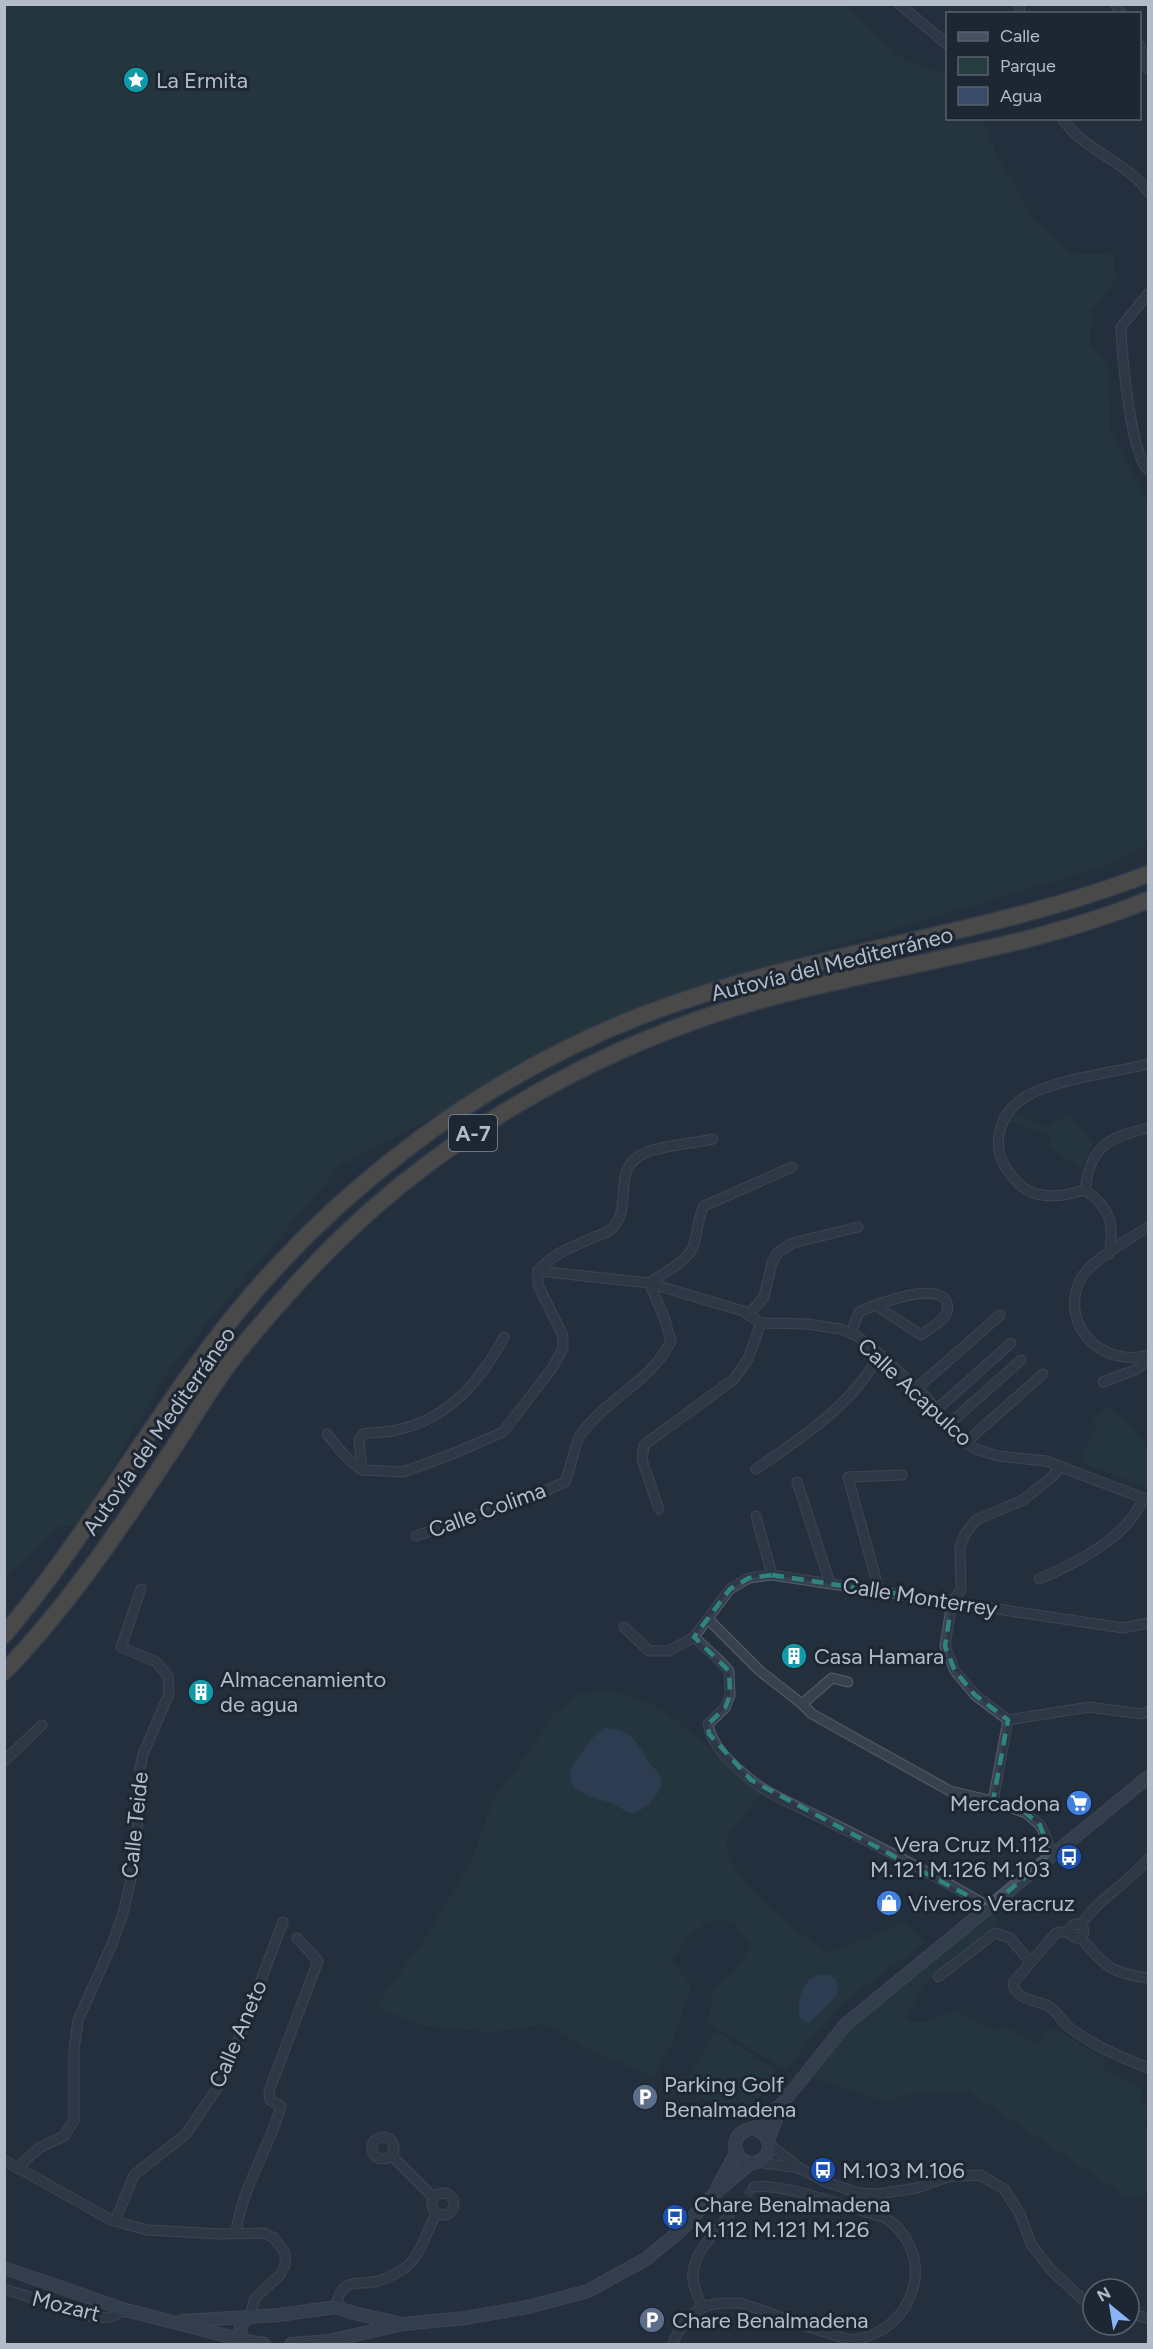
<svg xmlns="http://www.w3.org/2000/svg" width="1153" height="2349" font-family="Figtree,sans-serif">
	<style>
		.green { fill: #263c3f }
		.water { fill: #394c67 }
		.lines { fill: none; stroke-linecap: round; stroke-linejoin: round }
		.minor-tunnel { stroke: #3a4453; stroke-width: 9; stroke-dasharray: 9 4.5; stroke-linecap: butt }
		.minor-casing { stroke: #565f6c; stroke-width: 11 }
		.secondary-casing { stroke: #565f6c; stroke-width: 14 }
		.motorway-casing { stroke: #434c59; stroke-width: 19 }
		.minor { stroke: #38414e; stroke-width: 9 }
		.secondary { stroke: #465061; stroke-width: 12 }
		.motorway { stroke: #746855; stroke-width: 16 }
		.marked { fill: none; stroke: #308480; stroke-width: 4.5; stroke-dasharray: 12 8; stroke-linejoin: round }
		.labels { text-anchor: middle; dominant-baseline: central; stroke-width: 6; stroke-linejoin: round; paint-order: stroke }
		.shield { fill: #1d2633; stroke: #878f9c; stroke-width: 1.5 }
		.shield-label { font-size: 21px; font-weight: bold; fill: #b4bcc9 }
		.poi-label { font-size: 22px; fill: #b4bcc9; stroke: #1d2633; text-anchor: start }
		.street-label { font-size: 22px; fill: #b4bcc9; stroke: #1d2633 }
	</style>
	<rect width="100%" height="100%" fill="#242f3e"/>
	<g class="green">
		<path d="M5,5H846L904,60L947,74L948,118L982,119L997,155L1034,220L1072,253L1113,255L1116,280L1092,311L1090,343L1108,365L1110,429L1148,503V843L1106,866L652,1000L340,1166L171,1366L77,1527L60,1526L5,1577Z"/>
		<path d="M1014,1114L1049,1127L1067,1114L1093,1142L1080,1170L1049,1146L1050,1135L1009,1121Z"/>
		<path d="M1106,1407L1130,1424L1148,1450V1488L1080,1462L1097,1427L1091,1421L1099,1416Z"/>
		<path d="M611,1691L651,1704L670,1715L761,1793C753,1805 733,1826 728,1838C715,1870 802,1936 826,1953L871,1937L904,1922L925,1943L841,2004L785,2070L708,2022L714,1988L733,1973L752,1946L732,1921H707L687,1940L671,1961L691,1984L672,2043L653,2077L584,2047L546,2024L492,2032L426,2026L375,2007L423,1942L470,1864L494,1798L531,1750L552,1715L579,1694Z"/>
		<path d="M993,1913L999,1923L925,1983L907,2016L912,2022H928L953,2011L996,2032L1003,2025L1038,2045L1048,2030L1061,2032L1107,2061L1102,2070L1143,2090L1139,2104L1148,2106L1144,2124L1148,2125V2195L1133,2198L1125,2196L968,2091H928L901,2096L891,2103L812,2077L850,2029Z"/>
		<path d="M715,2031L776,2070L744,2122L684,2086Z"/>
	</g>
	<g class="water">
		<path d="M604,1728C635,1729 636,1744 651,1765C655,1770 661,1774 661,1780C663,1793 641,1816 628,1812C622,1810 617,1805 612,1803C597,1798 581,1796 571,1783C571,1781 570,1775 570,1773C573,1763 595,1732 604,1728Z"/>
		<path d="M821,1975H829L835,1979L839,1990L830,2003L810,2022L806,2023L800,2018C796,2001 802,1977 821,1975Z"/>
	</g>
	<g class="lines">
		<path class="minor-tunnel" d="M729,2216L754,2187"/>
		<g class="minor-casing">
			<g id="minor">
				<path d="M899,4L948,45"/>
				<path d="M1019,4L1020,14"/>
				<path d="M1115,4L1122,14"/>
				<path d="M1140,46L1148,69"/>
				<path d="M1062,118C1083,151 1126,160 1148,192"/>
				<path d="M1148,294L1121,327C1122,355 1130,451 1148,470"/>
				<path d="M1085,1190C1090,1147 1108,1137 1148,1128"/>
				<path d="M1148,1227C1130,1239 1089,1261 1080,1280C1059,1326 1103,1368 1148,1355"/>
				<path d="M1109,1254C1115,1225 1110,1207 1085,1190C1068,1195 1049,1199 1031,1192C1023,1189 1016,1181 1011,1175C989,1149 997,1115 1025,1097C1051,1080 1116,1072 1148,1064"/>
				<path d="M538,1271L649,1283L743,1311L761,1323L807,1324L841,1329L857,1336L881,1355L925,1396L957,1437L975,1449L998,1456L1046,1461L1148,1500"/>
				<path d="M538,1271C554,1253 570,1248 592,1238C597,1236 604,1234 609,1231C638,1208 605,1166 650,1151C670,1145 693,1143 713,1139"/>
				<path d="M748,1315L764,1297L772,1263L778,1252L793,1243L858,1227"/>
				<path d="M851,1333L859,1312C874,1305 936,1281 946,1301C954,1316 932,1327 921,1335L875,1305"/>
				<path d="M1103,1382L1135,1370L1148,1360"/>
				<path d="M917,1388L1000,1315"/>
				<path d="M936,1410L1011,1343"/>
				<path d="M948,1425L1021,1360"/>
				<path d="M327,1434L345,1456L362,1470"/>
				<path d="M965,1443L1043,1374"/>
				<path d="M756,1469C800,1439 856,1402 879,1354"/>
				<path d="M362,1470L403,1472L455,1453L503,1432L553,1367L563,1348V1336L538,1285V1271"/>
				<path d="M362,1470L359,1440L363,1434C372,1432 381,1433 391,1431C445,1422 479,1384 504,1337"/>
				<path d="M797,1482L830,1583"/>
				<path d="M659,1509L642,1460L644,1445L734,1379L748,1359L761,1323"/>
				<path d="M756,1516L772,1575"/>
				<path d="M416,1536L543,1492L565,1482C570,1471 576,1440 581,1434C608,1397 650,1383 671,1341L664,1317L649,1283C663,1273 686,1263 693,1247C698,1233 697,1220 704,1206L792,1167"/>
				<path d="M1039,1579C1070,1566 1110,1545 1131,1519C1136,1513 1140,1505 1144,1498"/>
				<path d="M879,1590L848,1477L902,1475"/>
				<path d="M708,1619L760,1671L802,1704L812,1714L950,1791L993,1801L1026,1813L1040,1825L1047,1839L1051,1856"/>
				<path d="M624,1627L649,1651H669L694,1637"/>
				<path d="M802,1704L832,1678L848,1682"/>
				<path d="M1008,1720L1089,1707L1141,1714L1148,1711"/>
				<path d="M4,1761L42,1725"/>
				<path d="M993,1801L1008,1720L975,1695L955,1671L945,1646L952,1602L961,1590L960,1547L965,1534L976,1520L1023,1500L1052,1477L1060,1467"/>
				<path d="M989,1907C937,1876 882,1848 828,1821C802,1808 774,1798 751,1780C734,1766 711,1746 708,1724L725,1708L730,1695L729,1671L719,1660L694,1637L730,1589L749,1578L772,1575L1123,1628L1148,1623"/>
				<circle cx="1077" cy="1931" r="7"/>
				<path d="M1081,1925C1098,1899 1128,1883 1148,1859"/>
				<path d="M1070,1931L1056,1933L1013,1983C1015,2001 1037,1999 1050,2007C1058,2012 1061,2021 1069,2027C1093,2046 1121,2057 1148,2068"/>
				<path d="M1080,1937C1105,1966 1110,1973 1148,1978"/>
				<path d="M938,1977L995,1933L1010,1938L1030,1962"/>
				<circle cx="383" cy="2148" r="11"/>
				<path d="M769,2144L801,2169L826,2182L859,2193L878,2194L917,2188L947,2177L980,2175L1004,2189L1020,2214L1031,2244L1051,2270L1082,2299L1093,2303"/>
				<path d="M392,2156L434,2198"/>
				<path d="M4,2160L111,2220L147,2230L221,2234L264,2233L274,2238L285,2253V2265L280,2275L255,2298L250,2316"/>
				<path d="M757,2162L799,2168"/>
				<path d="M17,2168L39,2148L64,2136L74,2120V2051L78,2020L113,1942L124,1910L136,1856L140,1768L143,1754L169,1694L168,1676L156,1662L121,1647L141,1589"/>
				<circle cx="443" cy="2204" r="11"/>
				<path d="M115,2221L134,2175L186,2134L224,2078L283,1922"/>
				<path d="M236,2233C241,2189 269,2149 281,2106L270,2100L269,2091L318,1961L297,1938"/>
				<path d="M4,2289L96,2318L110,2317L126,2310"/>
				<path d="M336,2307C341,2277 354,2286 378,2281C386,2280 396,2273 403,2269C421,2258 426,2230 437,2213"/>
				<path d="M702,2308C700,2300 696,2293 694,2285C687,2258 713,2235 729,2216"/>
				<path d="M1129,2314L1148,2318"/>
				<path d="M673,2344C677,2331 689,2314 702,2308C713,2302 729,2303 740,2303C757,2308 845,2341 854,2340C917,2330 939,2252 884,2217C852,2209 783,2182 754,2187"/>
			</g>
		</g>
		<g class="secondary-casing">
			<g id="secondary">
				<path d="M753,2129L782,2104L845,2025L1148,1777"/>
				<circle cx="752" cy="2146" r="17"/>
				<path d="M768,2140L782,2105"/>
				<path d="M717,2188L737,2151"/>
				<path d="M4,2268L126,2310L242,2340"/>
				<path d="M246,2317C241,2325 238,2331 242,2340L264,2344"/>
				<path d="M182,2321L279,2315L336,2307L353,2313L398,2323"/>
				<path d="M291,2344L329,2341L403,2324L465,2318L528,2307L588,2291L646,2259L681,2230L712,2196L751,2163"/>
			</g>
		</g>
		<g class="motorway-casing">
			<g id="motorway">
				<path d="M4,1635C80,1545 139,1442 209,1348C318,1202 473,1081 643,1015C807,952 985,937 1148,874"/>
				<path d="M4,1672C66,1608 117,1533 166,1459C189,1426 209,1389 234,1357C256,1329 281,1301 305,1275C424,1145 588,1049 757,1001C887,965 1023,951 1148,900"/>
			</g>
		</g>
		<use href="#minor" class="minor"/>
		<use href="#secondary" class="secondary"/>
		<use href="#motorway" class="motorway"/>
	</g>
	<path d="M0 0H1153V2349H0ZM772,1575L952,1602L945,1646L955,1671L975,1695L1008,1720L993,1801L1026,1813L1040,1825L1051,1856L989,1907L751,1780L709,1734L708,1724L725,1708L730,1695L729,1671L694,1637L730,1589L749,1578Z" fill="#242f3e" fill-opacity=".55" fill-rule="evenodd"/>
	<path class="marked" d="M772,1575L952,1602L945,1646L955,1671L975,1695L1008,1720L993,1801L1026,1813L1040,1825L1051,1856L989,1907L751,1780L709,1734L708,1724L725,1708L730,1695L729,1671L694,1637L730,1589L749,1578Z"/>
	<defs>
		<g id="sight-disc" transform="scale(1.35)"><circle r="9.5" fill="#0f9aa8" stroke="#1d2633"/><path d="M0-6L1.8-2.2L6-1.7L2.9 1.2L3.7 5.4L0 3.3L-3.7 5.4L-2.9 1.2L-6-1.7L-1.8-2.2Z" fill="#fff"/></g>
		<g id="building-disc" transform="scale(1.35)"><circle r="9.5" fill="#0f9aa8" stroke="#1d2633"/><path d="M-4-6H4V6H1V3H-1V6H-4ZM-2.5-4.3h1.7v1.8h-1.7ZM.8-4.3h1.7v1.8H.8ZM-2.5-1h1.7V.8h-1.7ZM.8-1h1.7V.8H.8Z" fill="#fff"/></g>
		<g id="supermarket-disc" transform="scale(1.35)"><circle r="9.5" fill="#3f7fe0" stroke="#1d2633"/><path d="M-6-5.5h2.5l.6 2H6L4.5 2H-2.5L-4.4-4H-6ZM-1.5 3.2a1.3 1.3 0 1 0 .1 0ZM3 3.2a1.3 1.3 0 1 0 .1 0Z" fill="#fff"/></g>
		<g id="bus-disc" transform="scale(1.35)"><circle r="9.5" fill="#1a4fb4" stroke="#1d2633"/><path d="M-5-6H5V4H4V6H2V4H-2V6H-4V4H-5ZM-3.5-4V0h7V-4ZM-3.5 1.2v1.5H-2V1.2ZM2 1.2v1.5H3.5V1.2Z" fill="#fff"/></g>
		<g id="shop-disc" transform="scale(1.35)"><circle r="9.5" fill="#3f7fe0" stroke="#1d2633"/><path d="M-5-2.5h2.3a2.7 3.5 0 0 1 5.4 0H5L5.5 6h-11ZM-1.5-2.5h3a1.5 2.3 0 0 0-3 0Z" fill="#fff"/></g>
		<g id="parking-disc" transform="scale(1.35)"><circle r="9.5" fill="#5c6f8a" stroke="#1d2633"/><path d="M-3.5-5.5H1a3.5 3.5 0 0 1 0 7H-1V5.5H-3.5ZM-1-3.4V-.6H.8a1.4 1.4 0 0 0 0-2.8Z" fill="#fff"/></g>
	</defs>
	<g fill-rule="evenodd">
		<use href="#sight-disc" x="136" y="80"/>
		<use href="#building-disc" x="794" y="1656"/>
		<use href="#building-disc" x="201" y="1692"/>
		<use href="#supermarket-disc" x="1079" y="1803"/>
		<use href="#bus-disc" x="1069" y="1857"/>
		<use href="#shop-disc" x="889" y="1903"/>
		<use href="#parking-disc" x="645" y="2097"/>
		<use href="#bus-disc" x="823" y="2170"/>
		<use href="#bus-disc" x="675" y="2217"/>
		<use href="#parking-disc" x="652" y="2320"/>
	</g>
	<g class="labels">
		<rect class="shield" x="449" y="1115" width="48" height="36" rx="4.5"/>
		<g class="shield-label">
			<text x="473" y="1133">A-7</text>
		</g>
		<g class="poi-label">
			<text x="156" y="80">La Ermita</text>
			<text x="814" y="1656">Casa Hamara</text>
			<text x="220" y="1679">Almacenamiento<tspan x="220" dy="25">de agua</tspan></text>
			<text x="1060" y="1803" text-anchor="end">Mercadona</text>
			<text x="1050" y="1844" text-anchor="end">Vera Cruz M.112<tspan x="1050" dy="25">M.121 M.126 M.103</tspan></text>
			<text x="908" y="1903">Viveros Veracruz</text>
			<text x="664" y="2084">Parking Golf<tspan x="664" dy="25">Benalmadena</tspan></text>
			<text x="842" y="2170">M.103 M.106</text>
			<text x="694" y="2204">Chare Benalmadena<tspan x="694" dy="25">M.112 M.121 M.126</tspan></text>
			<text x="672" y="2320">Chare Benalmadena</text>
		</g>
		<g class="street-label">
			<text transform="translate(832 964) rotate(-14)">Autovía del Mediterráneo</text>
			<text transform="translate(915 1392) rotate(43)">Calle Acapulco</text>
			<text transform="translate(159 1431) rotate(-55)">Autovía del Mediterráneo</text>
			<text transform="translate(487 1510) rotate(-20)">Calle Colima</text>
			<text transform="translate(920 1597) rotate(9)">Calle Monterrey</text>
			<text transform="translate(135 1825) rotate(-84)">Calle Teide</text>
			<text transform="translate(238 2034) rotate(-67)">Calle Aneto</text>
			<text transform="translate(66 2306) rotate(14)">Mozart</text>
		</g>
	</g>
	<rect width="1153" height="2349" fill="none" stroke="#b4bcc9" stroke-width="12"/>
	<rect x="946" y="12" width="195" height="108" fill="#1d2633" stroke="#59626f" stroke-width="1.5"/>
	<rect x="958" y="32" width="30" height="9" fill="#465061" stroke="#59626f" stroke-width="1.5"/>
	<text x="1000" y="42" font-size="18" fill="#b4bcc9">Calle</text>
	<rect x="958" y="57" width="30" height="18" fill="#263c3f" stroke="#59626f" stroke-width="1.5"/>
	<text x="1000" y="72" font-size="18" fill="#b4bcc9">Parque</text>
	<rect x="958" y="87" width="30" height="18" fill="#394c67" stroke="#59626f" stroke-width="1.5"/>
	<text x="1000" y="102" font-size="18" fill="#b4bcc9">Agua</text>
	<g transform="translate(1111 2307) rotate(330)"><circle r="28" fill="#1d2633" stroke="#59626f" stroke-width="1.5"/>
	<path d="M0-4.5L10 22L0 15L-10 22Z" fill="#8ab4f8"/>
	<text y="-9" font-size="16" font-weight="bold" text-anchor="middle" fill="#b4bcc9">N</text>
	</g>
</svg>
